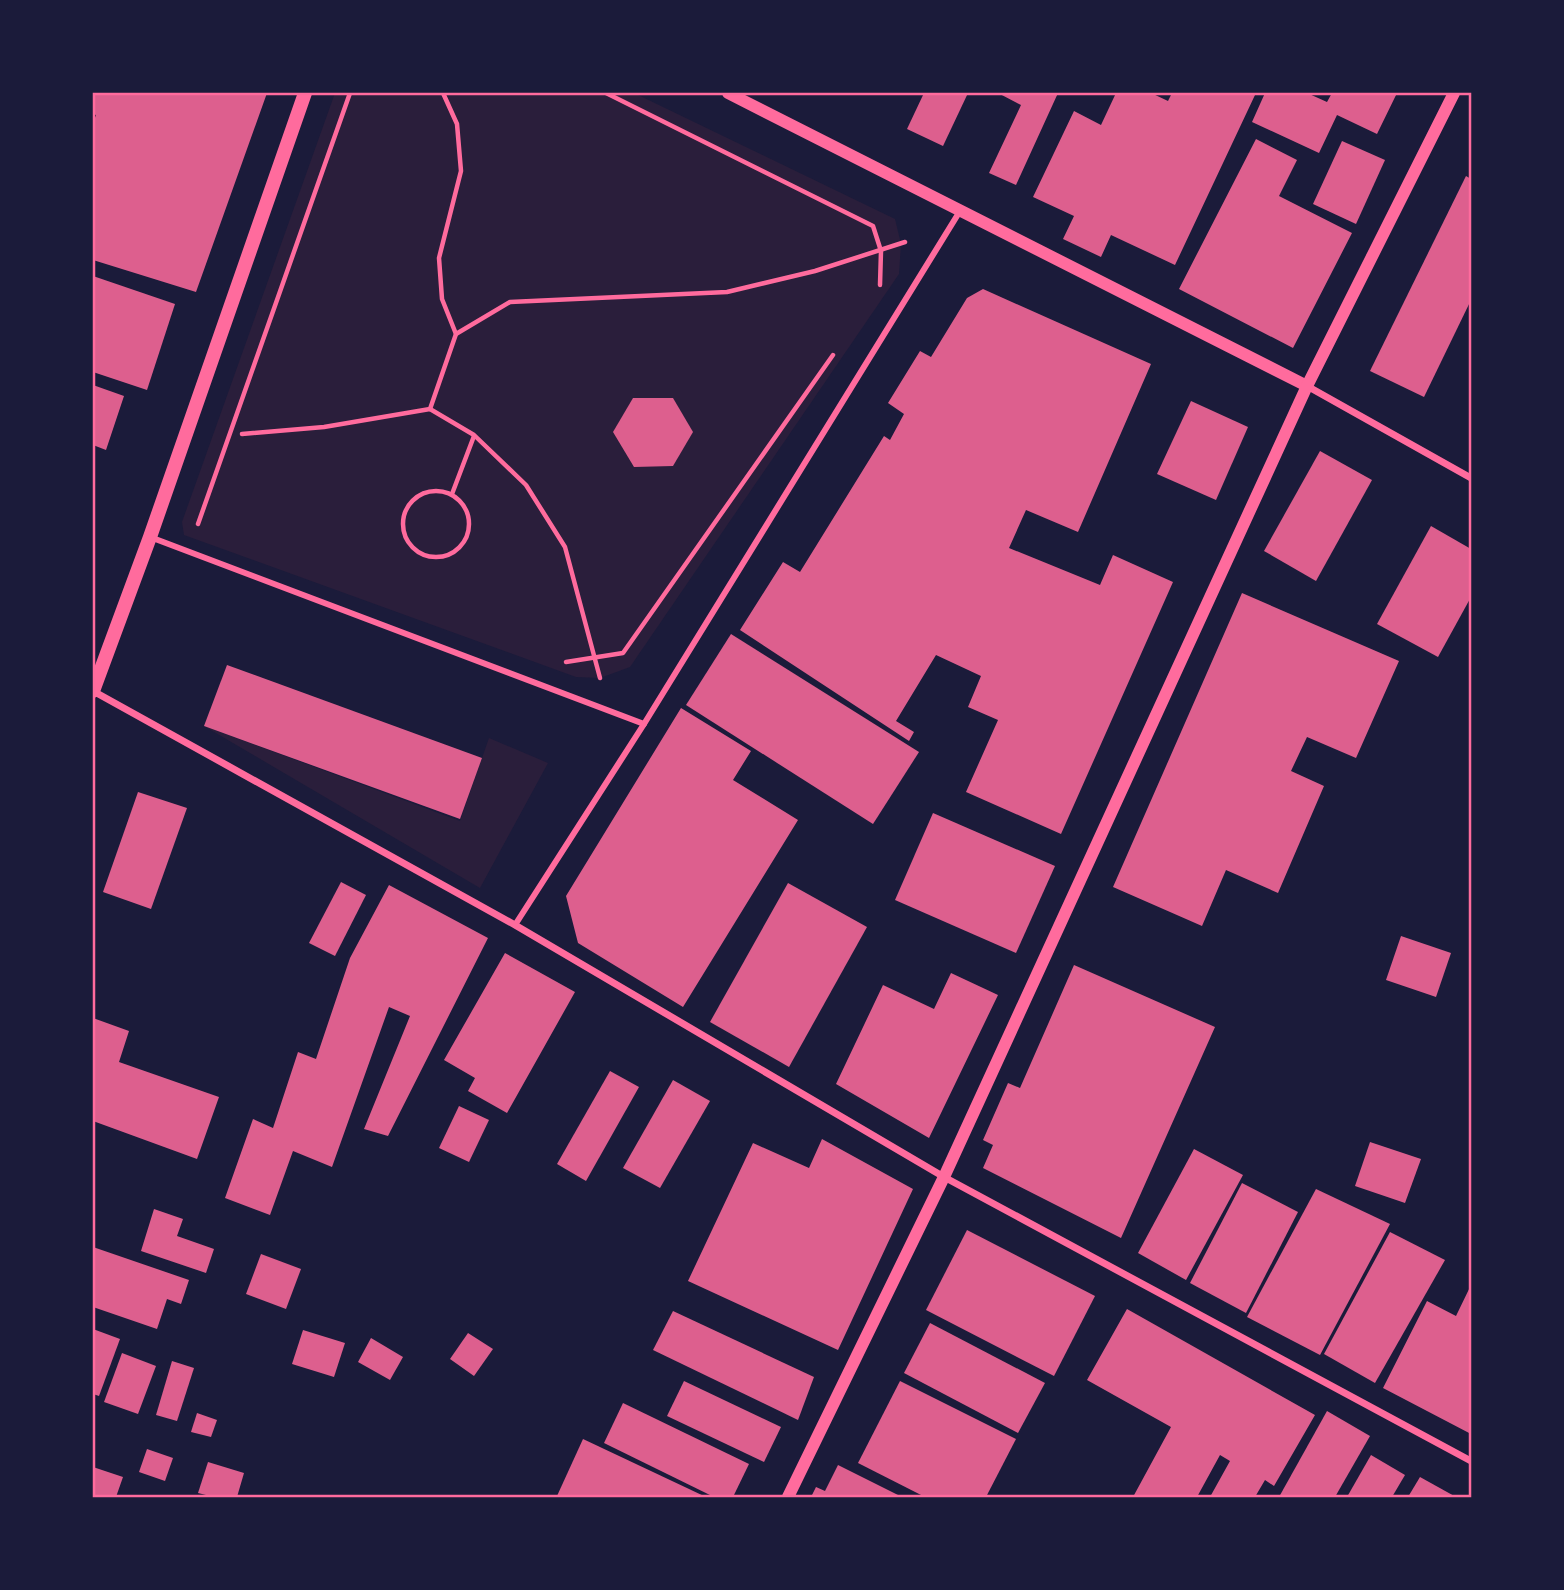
<svg xmlns="http://www.w3.org/2000/svg" width="1564" height="1590" font-family="Commissioner,sans-serif">
	<style>
		.green { fill: #2a1e3b }
		.building { fill: #dd5f8e }
		.lines { fill: none; stroke-linecap: round; stroke-linejoin: round }
		.path { stroke: #ff6b9d; stroke-width: 4.5 }
		.pedestrian { stroke: #ff6b9d; stroke-width: 6 }
		.minor { stroke: #ff6b9d; stroke-width: 7 }
		.tertiary { stroke: #ff6b9d; stroke-width: 12 }
		.secondary { stroke: #ff6b9d; stroke-width: 14 }
		.neatline { fill: none; stroke: #ff6b9d; stroke-width: 2.5 }
	</style>
	<rect width="100%" height="100%" fill="#1b1b3a"/>
	<g class="green">
		<path d="M335,93H634L895,219L901,244L899,274L630,667L600,678L576,677L184,535L182,522Z"/>
		<path d="M204,726L460,821L489,738L548,763L480,888Z"/>
	</g>
	<g class="building">
		<path d="M93,93H267L196,292L93,260V123L96,115L93,114Z"/>
		<path d="M924,93H968L943,146L907,129Z"/>
		<path d="M998,93H1058L1016,185L989,173L1021,105Z"/>
		<path d="M1116,93H1151L1168,101L1172,93L1255,95L1175,265L1111,235L1101,257L1063,239L1074,216L1033,197L1074,111L1101,125Z"/>
		<path d="M1265,93H1307L1327,102L1332,93H1397L1377,134L1337,115L1319,153L1252,122Z"/>
		<path d="M1256,139L1297,160L1279,196L1352,233L1293,348L1179,289Z"/>
		<path d="M1342,141L1385,160L1356,224L1313,204Z"/>
		<path d="M1466,176L1471,179V300L1424,397L1370,371Z"/>
		<path d="M93,276L175,304L147,390L93,372Z"/>
		<path d="M983,289L1151,364L1078,532L1026,510L1009,548L1100,585L1113,555L1173,582L1061,834L966,792L998,720L968,707L981,676L936,655L896,721L914,732L909,741L740,630L783,562L800,572L884,436L890,440L904,414L888,403L920,351L931,357L967,298Z"/>
		<path d="M93,385L124,396L106,450L93,445Z"/>
		<path d="M633,398H673L693,432L673,466L634,467L613,432Z"/>
		<path d="M1191,401L1248,427L1216,500L1157,474Z"/>
		<path d="M1320,451L1372,480L1316,581L1264,551Z"/>
		<path d="M1431,526L1471,549V597L1438,657L1377,624Z"/>
		<path d="M1242,593L1399,661L1356,758L1307,737L1291,771L1324,786L1278,893L1226,870L1202,926L1113,887Z"/>
		<path d="M731,634L919,752L873,824L686,705Z"/>
		<path d="M227,665L482,758L460,819L204,726Z"/>
		<path d="M681,708L751,751L733,780L798,820L683,1007L578,943L566,896Z"/>
		<path d="M138,792L187,808L151,909L103,892Z"/>
		<path d="M933,813L1055,866L1016,953L895,900Z"/>
		<path d="M341,882L366,895L335,956L309,943Z"/>
		<path d="M788,883L867,927L789,1067L710,1022Z"/>
		<path d="M389,885L488,938L388,1136L364,1129L410,1016L389,1007L332,1167L293,1151L270,1215L225,1198L253,1119L273,1128L298,1052L316,1059L350,958Z"/>
		<path d="M1401,936L1451,953L1436,997L1386,980Z"/>
		<path d="M505,953L575,992L507,1113L468,1091L475,1078L444,1060Z"/>
		<path d="M1074,965L1215,1027L1121,1238L983,1168L993,1145L983,1140L1008,1083L1020,1088Z"/>
		<path d="M951,973L998,995L929,1138L836,1084L883,985L934,1009Z"/>
		<path d="M93,1018L129,1031L119,1062L219,1097L197,1159L93,1121Z"/>
		<path d="M610,1071L639,1087L586,1181L557,1164Z"/>
		<path d="M673,1080L710,1101L660,1188L623,1168Z"/>
		<path d="M459,1106L489,1120L469,1162L439,1148Z"/>
		<path d="M822,1139L913,1189L838,1350L688,1281L753,1143L809,1168Z"/>
		<path d="M1370,1142L1421,1159L1405,1203L1355,1186Z"/>
		<path d="M1194,1149L1243,1175L1186,1280L1138,1253Z"/>
		<path d="M1242,1183L1298,1212L1246,1313L1190,1283Z"/>
		<path d="M1316,1189L1390,1224L1320,1355L1247,1317Z"/>
		<path d="M154,1209L183,1219L177,1236L214,1249L206,1273L141,1251Z"/>
		<path d="M967,1230L1095,1296L1054,1376L926,1310Z"/>
		<path d="M1390,1232L1445,1260L1375,1383L1324,1354Z"/>
		<path d="M93,1247L189,1280L181,1304L167,1299L157,1329L93,1307Z"/>
		<path d="M261,1254L301,1269L286,1309L246,1294Z"/>
		<path d="M1471,1285V1434L1383,1388L1427,1301L1456,1316Z"/>
		<path d="M1127,1309L1315,1415L1274,1486L1265,1480L1255,1497H1210L1230,1461L1220,1455L1197,1497H1133L1171,1427L1087,1380Z"/>
		<path d="M673,1311L814,1377L798,1420L653,1350Z"/>
		<path d="M930,1323L1045,1383L1018,1433L904,1373Z"/>
		<path d="M93,1329L120,1339L99,1396L93,1394Z"/>
		<path d="M303,1330L345,1343L334,1377L292,1364Z"/>
		<path d="M468,1333L493,1349L474,1376L450,1359Z"/>
		<path d="M371,1338L403,1357L390,1380L358,1362Z"/>
		<path d="M122,1353L156,1366L138,1414L104,1402Z"/>
		<path d="M172,1361L194,1368L177,1421L156,1415Z"/>
		<path d="M684,1381L781,1427L764,1462L667,1416Z"/>
		<path d="M900,1381L1016,1439L986,1497H925L858,1463Z"/>
		<path d="M623,1403L749,1464L733,1497H714L604,1443Z"/>
		<path d="M1327,1411L1370,1436L1335,1497H1279Z"/>
		<path d="M197,1413L217,1420L211,1437L191,1432Z"/>
		<path d="M583,1439L706,1497L557,1496Z"/>
		<path d="M147,1449L173,1458L165,1481L139,1472Z"/>
		<path d="M1371,1455L1405,1475L1392,1497H1347Z"/>
		<path d="M208,1462L244,1473L237,1497H214L198,1493Z"/>
		<path d="M838,1465L902,1497H811L816,1487L825,1491Z"/>
		<path d="M93,1467L123,1477L116,1497H93Z"/>
		<path d="M1420,1477L1456,1497H1408Z"/>
	</g>
	<g class="lines">
		<g class="path">
			<path d="M443,93L457,124L461,171L439,258L442,299L456,334"/>
			<path d="M606,93L873,226L881,251L880,285"/>
			<path d="M430,409L474,435L526,485L565,547L600,678"/>
			<path d="M242,434L324,427L430,409L456,334L510,302L727,292L815,271L905,242"/>
			<circle cx="436" cy="524" r="33"/>
			<path d="M452,494L474,436"/>
			<path d="M198,524L350,93"/>
			<path d="M566,662L623,653L833,355"/>
		</g>
		<g class="pedestrian">
			<path d="M150,537L644,724"/>
			<path d="M515,925L644,724L960,211"/>
		</g>
		<g class="minor">
			<path d="M1307,386L1471,478"/>
			<path d="M93,691L515,925L944,1177L1471,1461"/>
		</g>
		<g class="tertiary">
			<path d="M728,93L1307,386"/>
			<path d="M788,1497L944,1177L1307,386L1454,93"/>
		</g>
		<path class="secondary" d="M93,691L150,537L305,93"/>
	</g>
	<rect width="1564" height="1590" fill="none" stroke="#1b1b3a" stroke-width="189"/>
	<rect x="94" y="94" width="1376" height="1402" class="neatline"/>
</svg>
